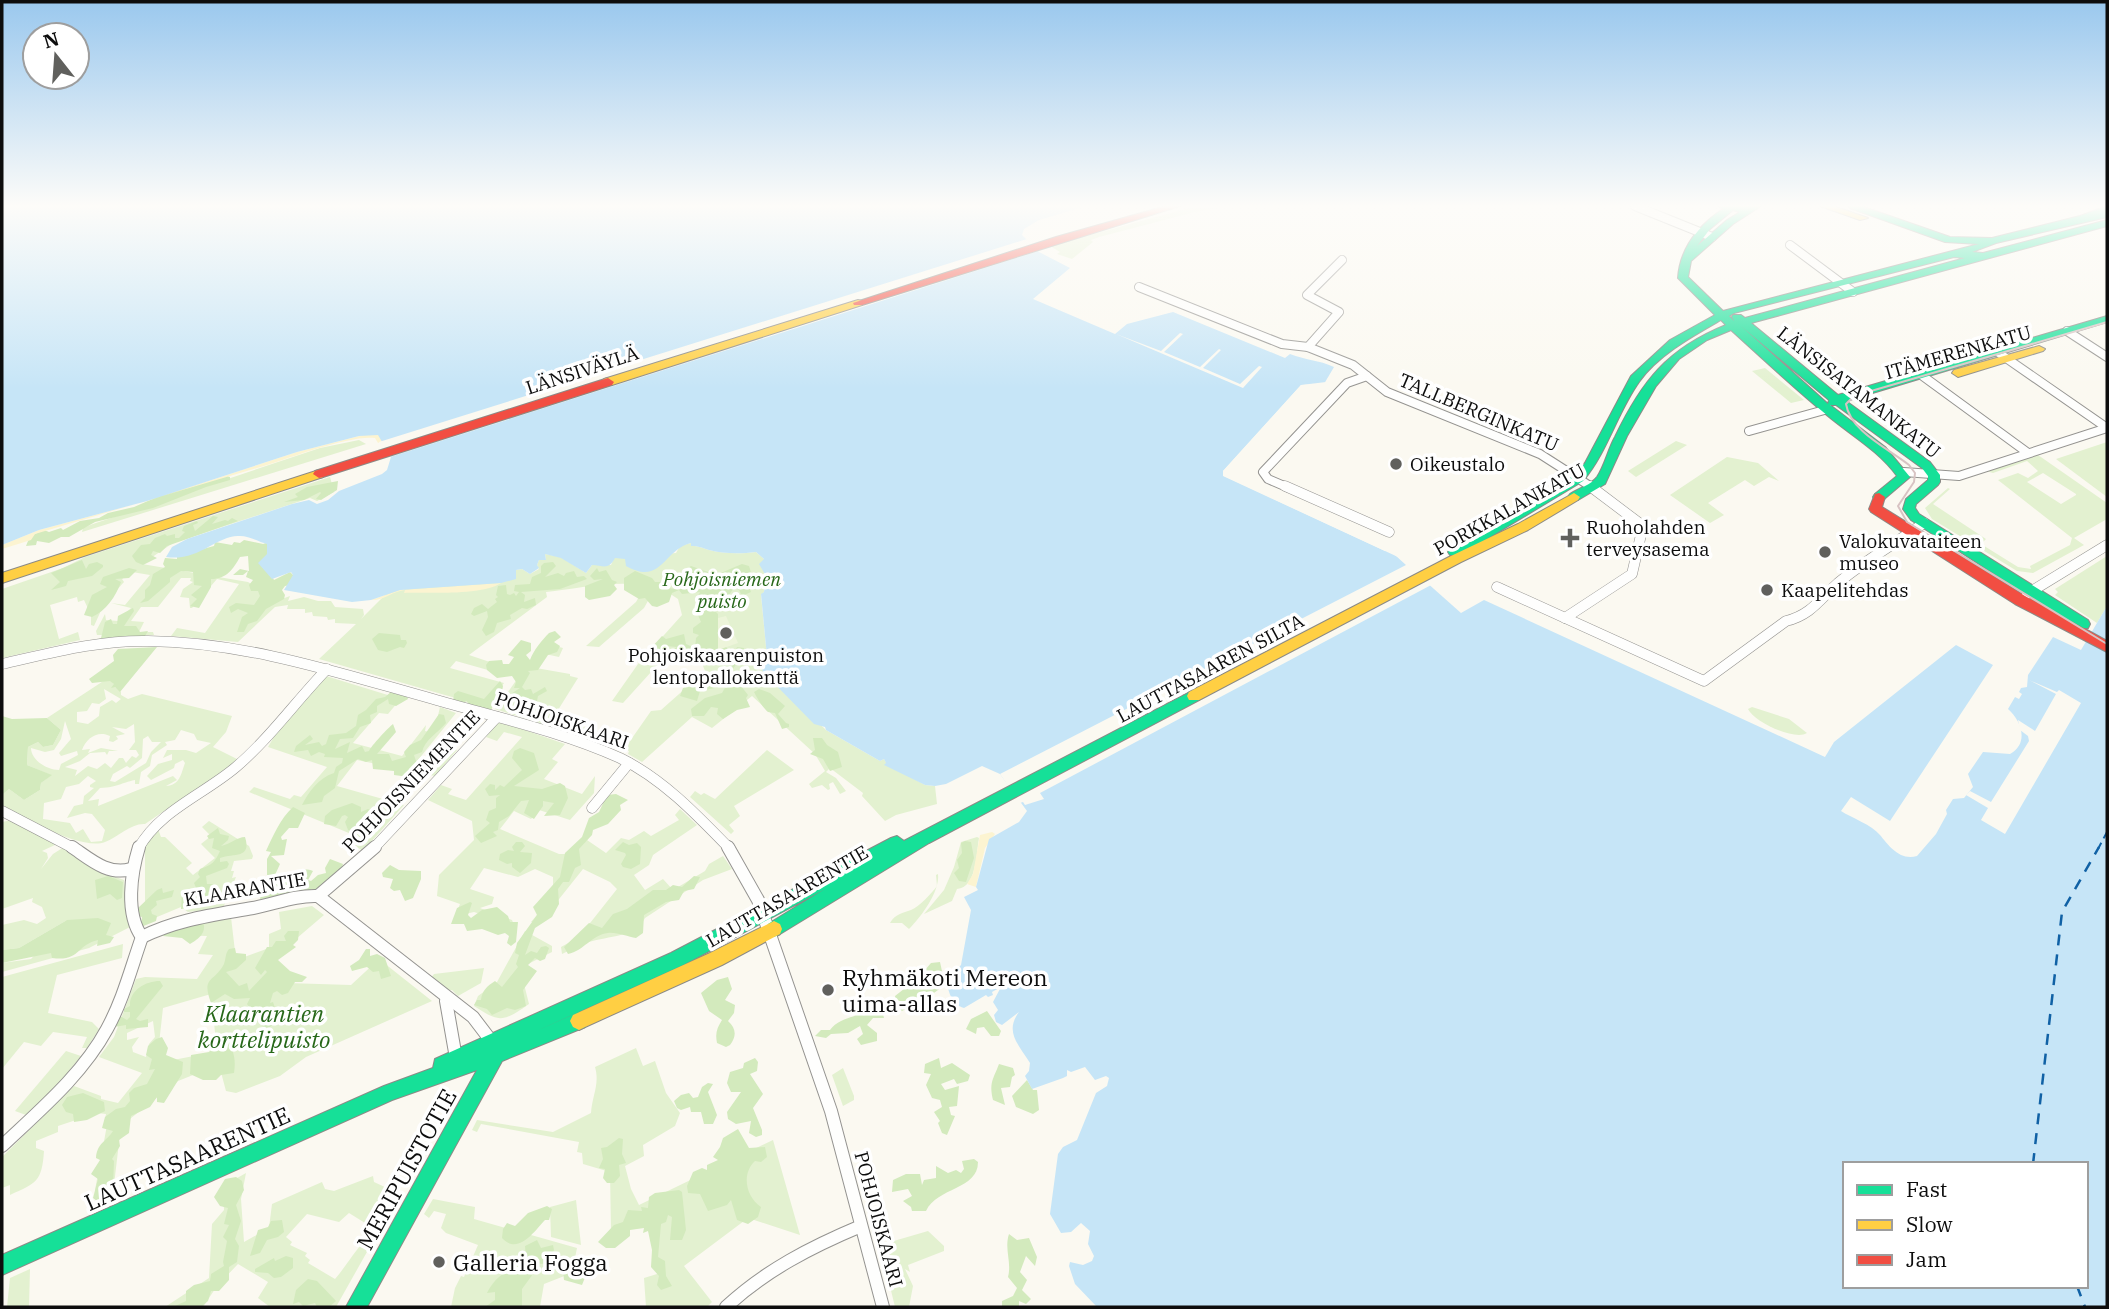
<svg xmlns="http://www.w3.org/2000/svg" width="2109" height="1309" font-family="'IBM Plex Serif',serif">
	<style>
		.green { fill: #e3f1d0; fill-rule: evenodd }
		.forest { fill: #d3eabd }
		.sand { fill: #fcf4d1 }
		.pitch { fill: #edf5da }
		.water { fill: #c6e5f7; fill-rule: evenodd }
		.pier { fill: #fbf9f1 }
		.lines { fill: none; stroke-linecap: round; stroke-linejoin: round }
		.ferry-far1 { stroke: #1061a5; stroke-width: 2; stroke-dasharray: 7 5; stroke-linecap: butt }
		.ferry { stroke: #1061a5; stroke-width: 2.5; stroke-dasharray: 11 9; stroke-linecap: butt }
		.street-far2-casing { stroke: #949390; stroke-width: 10 }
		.street-far1-casing { stroke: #949390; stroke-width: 11 }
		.street-casing { stroke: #949390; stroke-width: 14 }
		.fast-casing { stroke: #8b8a86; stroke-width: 2 }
		.slow-casing { stroke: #8b8a86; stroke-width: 2 }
		.jam-casing { stroke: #8b8a86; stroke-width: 2 }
		.street-far2 { stroke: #fefefd; stroke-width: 8 }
		.street-far1 { stroke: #fefefd; stroke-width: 10 }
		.street { stroke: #fefefd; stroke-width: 12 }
		.fast { fill: #16e098; fill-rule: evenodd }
		.slow { fill: #ffcf43; fill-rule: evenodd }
		.jam { fill: #f24e42; fill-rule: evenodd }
		.tram { stroke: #d8c3c3; stroke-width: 2 }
		.poi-dot { fill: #60605d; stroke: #fff; stroke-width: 2.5 }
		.labels { text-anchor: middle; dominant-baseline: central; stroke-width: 7; stroke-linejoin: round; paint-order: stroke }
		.street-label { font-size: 19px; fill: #0d0d0d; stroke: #fff }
		.poi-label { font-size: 19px; fill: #0d0d0d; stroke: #fff; text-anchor: start }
		.park-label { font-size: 19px; font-style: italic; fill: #28681a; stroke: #fff }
		.near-poi-label { font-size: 23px; fill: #0d0d0d; stroke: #fff; text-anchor: start }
		.near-park-label { font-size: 23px; font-style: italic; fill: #28681a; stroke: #fff }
		.near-street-label { font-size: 23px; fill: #0d0d0d; stroke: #fff }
	</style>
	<rect width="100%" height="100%" fill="#fbf9f1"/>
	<g class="green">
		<path d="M1196,206L1225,207L1195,212L1099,237L1091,240L1093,242L1072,259L1057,254L1060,252L1050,246Z"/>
		<path d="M1765,368L1804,400L1791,403L1752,371Z"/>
		<path d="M359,440L366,444L82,532L83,528L93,524L320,448Z"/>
		<path d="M1676,441L1687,445L1636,477L1628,471Z"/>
		<path d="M2107,442V497L2056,459Z"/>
		<path d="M2038,455L2107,503V519L2074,538L2084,545L2033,573L2017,571L1932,519L1925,508L1948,488L1950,489L1933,504L1986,539L1981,544L2018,567L2031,569L2030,566L2070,545L2072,538L1998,480L2018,473L2028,478L2038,471L2027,461L1993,473L1986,471ZM2043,473L2076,494V495L2061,504L2027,482Z"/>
		<path d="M1727,457L1758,463L1779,481L1769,477L1754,486L1745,480L1708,503L1724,515L1710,523L1670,495Z"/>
		<path d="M330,477L334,492L317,501L310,498L173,543L142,564L248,582L279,600L290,596L288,601L304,597L318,601H331L335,607L363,609L364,615L361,619L388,592L516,570L522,569L530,574L539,569L537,565L539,560H546L545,554L561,557L586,573L592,565H611L614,558L676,553L680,546L691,543L692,546C699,546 702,548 709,550C724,554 741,554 756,552L764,559V592L761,595L767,657L762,668L826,730L880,761L884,759L887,764L925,785L935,786L937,804L896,815L885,821L862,796L863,793L830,768L826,772L836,778L846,791L840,794L833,782L829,784L830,789L828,790L822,785L812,788L809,784L825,771L815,754L752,696L712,728L692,717L642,762L628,754L629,751L495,709C513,687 526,664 544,643L563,648L559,657L545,654L536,668L570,674V676L578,678L553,718L630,741L651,711L661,710L705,671L700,658L671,650L623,703L612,701L638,664L682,615L678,599C642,572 586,588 546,592L547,597L469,655L511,669L502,674L456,661L450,668L504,683L487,707L319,659L356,624L335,623V619L328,620L327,617L313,616L312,612L305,613V609H287L288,605L275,607L238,642L171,636L177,628L205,633L239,584L217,579L192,608H190L189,598L180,597L183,589L193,582L190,581L191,578H181L158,607H141L131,621L144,622L139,632H153L154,635H97L96,631L105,614L106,620L118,621L131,608L111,603L125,605L150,575L132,572L122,579L124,582L104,604L94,626L91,625V615L84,600L78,602L77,597L50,605L59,639L78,632L80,640L2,658V589L63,568L85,557Z"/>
		<path d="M2107,556V606L2097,623L2055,595L2058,592L2055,589Z"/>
		<path d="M624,588L654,590L644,608L599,647L586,646L636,602L640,595Z"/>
		<path d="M111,676L115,687L121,692V695L128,699L142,694L232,716L226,732L213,747L239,760L145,824C131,823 118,837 105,842C82,851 24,818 2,807V795L9,789L24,800L40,790L41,783L51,775L27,765L28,747L38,742L43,747L53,745L61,730L47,718ZM104,689L121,699L116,703L112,700L100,707L99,716L88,724L77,722V712L87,711L92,703L99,704L106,699ZM65,721L71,739L59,753L61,756L77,751L78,755L61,764L59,770C47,770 31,760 31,748L45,752L54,750L61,739ZM134,724L135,742L129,750H136L139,755L136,758L132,756L126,763L123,758H119L111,768L105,763L97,769L88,766L75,776L77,770L65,767L80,761L90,753L105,752L107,755L109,751H118L101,748L88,753L90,749L82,750C86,738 98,730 110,736L109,741L113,742L118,739L116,736L125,734L112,727L126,729ZM181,730L194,734L197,740L211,743L196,753L186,750H167L163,758L172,754V760L158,764L147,776L151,780L174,768L175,764L183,760L185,763C181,774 180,785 166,786L177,780L173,776L98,806L99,799L88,801L100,788C119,787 120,783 135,780V784H139L141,772L150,766L152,755L167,745L165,742L175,740ZM148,736L152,742H161L151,752L146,763L115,782L110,781L113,774L127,766L130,768L142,758L143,739ZM88,776L96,781L90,785V787L94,788L84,796L83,804L74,806L67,818L85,813L92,814L105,830L102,841L91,842L83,829L76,833L70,823L43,819L44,803L61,799L66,787L79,784Z"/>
		<path d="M326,676L404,700L398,702L388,714L379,713L353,743L402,756L426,725L425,731L429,732L437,720L440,707L456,713L418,760L436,767L452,748L457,750L435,776L357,760L337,786L404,805L363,851L355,846L361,838L249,792L254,787L290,799L294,795L301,797L327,767L268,747L278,730Z"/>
		<path d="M1752,707L1789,719L1807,733C1795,741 1754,722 1748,709Z"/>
		<path d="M499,721L565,744L552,759L558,762L544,779L582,794L595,776L594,793L570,820L539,810L531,819L514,811L500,829L559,854H568L587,840L606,853L621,838L629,840L644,831L651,836L679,820L675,815L680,809L697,825L653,855L649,865L634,875L645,890L663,879L673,890L705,871L709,864L723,856L732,869L703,880L645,918C636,937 608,936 589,942C580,945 571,950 562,954L561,947L579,937L617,889L610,882L583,869L540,923L531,922L553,896V877L535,869L518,877L484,868L470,889L494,897L492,904L480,908L512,920L514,925L474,912L461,915L458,909L460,904L437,896L439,875L474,840L472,821L428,800L441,785L452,789L448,794L466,800L522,737L504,732L497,741L486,737Z"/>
		<path d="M767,750L794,770L734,806L740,816L729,825L734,831L731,834L690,797L695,791L701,795L704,793L715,799Z"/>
		<path d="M12,820L57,844L42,851L47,853L48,858L41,869L53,854L64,847L99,871L124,880L130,927L89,948L2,972V963L31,959L67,920L19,948L2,950V925L24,920L37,924L46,918L42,907L32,902L33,898L2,909V822Z"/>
		<path d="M209,821L249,846L253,856L252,859L234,861L231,871H234L232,878L236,877L223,908L188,912L181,907L145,922V846L158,829L161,837H165L192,863L186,868L193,875L215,858L201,844L211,836L202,827Z"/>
		<path d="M977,837L979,838C976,854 977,887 957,889L952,901L924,914L944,890L954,867L961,842Z"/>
		<path d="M938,874C940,891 922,916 909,929L902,923H890C895,914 903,913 911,910C920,906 931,894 937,886L936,875Z"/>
		<path d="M312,906L324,915L276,956L287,983L351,985L379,959L432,1001L306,1057L280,1076L236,1093L226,1091L218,1061L211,994L163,1008L158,1053L173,1060L199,1055L203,1071L178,1081L121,1126L113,1193L96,1201L95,1190L107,1125L104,1124L106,1114L97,1113L58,1126V1132L36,1141V1148L44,1151C42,1182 36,1183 10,1195V1185L2,1188V1157L74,1086L101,1096V1099L118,1103L142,1073L99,1057L114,1037L136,979L145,977L197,979L213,955L198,954L207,936L166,935L177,927L231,917L236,960L269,948V934L281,929L279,912ZM153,1021L155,1037L149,1044L146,1057L133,1052L132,1047L139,1037L127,1040V1033Z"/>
		<path d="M525,931L552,946V952L520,968L529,1004C503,1022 500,1023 474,1006L478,996L497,982Z"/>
		<path d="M123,944L122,958L57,975L48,1013L92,1022L99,1029L87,1048H82L87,1037L53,1032L41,1046L24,1042L2,1069V977Z"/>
		<path d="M484,968L481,983L458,996L452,990L447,991L431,978L434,974Z"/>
		<path d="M636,1048L643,1066L655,1061L666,1093L680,1113L675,1126L643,1145L644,1156L625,1166L631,1189L639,1205L773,1140L800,1235L748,1218L684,1266L712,1302L707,1307H646L644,1278L657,1274L650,1218L611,1231L610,1172L583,1164L582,1153L577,1152L579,1142L481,1124L477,1132L472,1130L477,1120L553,1132L591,1113C592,1096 600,1084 595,1067Z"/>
		<path d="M66,1051L81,1056L52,1092L26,1115L15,1111Z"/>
		<path d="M843,1068L854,1096V1100L843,1106L832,1075Z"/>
		<path d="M246,1173L241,1199L244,1242L269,1228L272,1204L322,1182L325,1189L334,1191L373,1176L374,1182L400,1194L390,1212L363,1227L365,1223L349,1213L339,1222L307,1214L286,1237L292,1242L290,1245L307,1253L305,1256L310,1260L308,1263L335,1279C349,1263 364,1235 381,1227L336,1307H270L258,1298L268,1282L238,1264L217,1286L203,1307H165L209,1278L212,1224L224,1210L223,1186Z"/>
		<path d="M433,1199L475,1207L474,1219L577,1248L572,1273L544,1284L540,1307H451L455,1288L461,1276L464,1277L478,1245L446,1233L441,1228L446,1214L434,1211L429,1218L424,1214Z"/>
		<path d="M576,1200L581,1245L551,1237L550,1207Z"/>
		<path d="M928,1231L944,1246V1251L908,1265L910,1272L905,1269L913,1286L909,1307H895L880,1245Z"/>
		<path d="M30,1269L29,1307H7L10,1278Z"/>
	</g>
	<g class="forest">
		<path d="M227,476L230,477V480L206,487L153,508L95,522L69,537H61L49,543L37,541L36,545L26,546L30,536L44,530L49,532L61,528L63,530L80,521L99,518L108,513L134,507L157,497Z"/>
		<path d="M338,481L337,490L321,500L316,499L321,493L320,492L304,500L284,502L298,497L295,494L307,487Z"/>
		<path d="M213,516L218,517L212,524L225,520L228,521L232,518L238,521L167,546L160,553L153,551L151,555L157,558L143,565L136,562L132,556L141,545L150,544L155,538L165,534L167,536L175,534V538H179L185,532L182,531L184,526L197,521L198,523L193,525L195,531Z"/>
		<path d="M244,540L263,544L269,542L271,574L274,580L290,572L294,576L291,585L285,586L282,590L285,595L284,599L266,609L257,621L248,624L244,632H237L242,617L248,613L238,609L231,613L229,607L236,603L254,605L260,596L258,591H251L249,585L253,580L246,577L248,571L243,575H233L240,569L249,571L248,556L240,557C233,569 227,579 211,579V587L199,608L190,606L197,599L191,595L202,586L194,585L193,572L181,571L170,578V582L148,601L140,603L145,598V590L150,585L153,574L165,567L163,564L165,558L177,559V556L214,546L215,542L232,545L234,542L240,543Z"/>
		<path d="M82,560L86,569L89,564L97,562L103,565V567L92,576L68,581L66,586L51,590L60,582L51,573Z"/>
		<path d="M553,562L556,566L545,577L558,573L564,576L566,573L574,571L577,577L584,576L587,579L560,589L521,592L525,595L524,602L535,598L536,605L527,609L522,608L510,615L511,619L497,623L494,632L486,636L482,630L488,617L487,611L474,616L471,614L474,608L482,604L488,609L497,602L495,599L498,597L496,595L498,586L506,585L507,594L510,595L514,593L516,596L519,592L514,591L515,585L530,584L532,577L541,573V566L544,563Z"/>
		<path d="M742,564L749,566L755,585L747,581H736V586L748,584L751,592L742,596L739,590L734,588L726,599L729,608L725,611L714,610L718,614V620L721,619L726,647L731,653L728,657L734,655L737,647L744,648C744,660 738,661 732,670L725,671L724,665L729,663L727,661H720L711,655H701L700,651L688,654L683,650L679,652L680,661L675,662L667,654L677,647L666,646L663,653L655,655L651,648L662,636L666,639L684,634L686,644L695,648L696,638L699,635L693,633V628L701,622L698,615L702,611L699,606L705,603L703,597L698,596L700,592L682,594L679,590L672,593L669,602L657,607L652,606L645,598L639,599L624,590V578L635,571L652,578L655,582H668L669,588L674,589L677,586L682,587L683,582L688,584L696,582L695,577L691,578L688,574L678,575L691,566L714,574L715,579L723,572Z"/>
		<path d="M129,568L137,570L129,578L115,579L121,582C116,596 106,611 92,617L84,615L92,595L107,587L100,584L103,577Z"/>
		<path d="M597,568L599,572L606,570L612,580L617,582L614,585L617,589L610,596L589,600L585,597V586L603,579L594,580L590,576Z"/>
		<path d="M133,608L134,611L124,626H136L140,632L148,631L145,636H134L129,641L97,640L101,638L105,622L111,619L113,624H117L118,616Z"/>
		<path d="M555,631L561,637L554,642L560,646L557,652L548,655L538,670L528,671L530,673L522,687L525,690L531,689L533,694L545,687L547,691L538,696L537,701L515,699L512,705H506L508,701L506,697L520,688H514L516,682L512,676L497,678L487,670L486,665L489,661L502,660L503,664H509L514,657L508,655L521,640L531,643V651L526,655L530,660C533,651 542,640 549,633Z"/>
		<path d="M379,633L400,635L401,640H406L407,643L404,648L400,647L387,652L378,650L372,639Z"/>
		<path d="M157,647L120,692L115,687L111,688L114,684L110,681L92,683L89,679L114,661L113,655L118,649Z"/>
		<path d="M705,675L716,679L715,688L700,691L697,701L680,696L683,688Z"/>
		<path d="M739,679L746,681L741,686L748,695L746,698L750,707L737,710L723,719L717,714L718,708L711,707L704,716H692L691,709L705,698L722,693L726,686H733Z"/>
		<path d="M500,681L503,686L501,698L494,703L490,713L471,706L466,701L464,704L453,701L454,694L458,691L484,699Z"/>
		<path d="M759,689L770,693L785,706L778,714L786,723L789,724V727L782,729L775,713L768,712C763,708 757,698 754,692Z"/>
		<path d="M392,691L406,694L408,699L396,706L389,704L388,699L377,706V712L370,715L371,723L360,727L353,738L340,739L335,749L350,742L347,753L362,746L365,752L369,751C371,746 389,727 393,724L396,732L377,754H389L392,761L406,757L404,752L410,745L421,740L439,714L444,715L446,723C438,733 425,739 422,752L414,755L418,767L409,777L394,775V771L373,769L372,760L366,762L358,759L339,771L335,788L324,796L322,802L302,805C308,793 318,778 334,773L336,767L342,763L343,758L324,757L325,754L319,752L311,756L308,750L294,752L296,746L310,735L313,739L305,745L319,742L322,746L326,744L329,735L346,733L356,726L358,715L366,710L376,699L385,697Z"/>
		<path d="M2,716L12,719L47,718L61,730L53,745L43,747L38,742L28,747L27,765L52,775L41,783L40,790L24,800L9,789L2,795Z"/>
		<path d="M813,738H822L827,745L838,752L842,767L830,771L823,759L810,754L815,750Z"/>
		<path d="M520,748L534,753L539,770L514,786L542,789L560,783L565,786L568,798L560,815L544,816L554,803L543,801V806L534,819L524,813L529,800L521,801L509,816L499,822L498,830L493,832L497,836L481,843L475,836L490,823L486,820L489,811L496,808V798L500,795L489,796L485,789L490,784L495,785V790L500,785L504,787L522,770L512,758L514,751Z"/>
		<path d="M616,794L628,800L620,805L621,810L608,824L593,830L592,835L579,849L581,865L575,868L569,882H563L558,889L559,904L552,917L535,928L525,955L531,951L537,953L541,947L546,946L549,948L545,959L540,961L535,958L528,965L537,971L523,990L526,1006L515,1010L507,1008L492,1015L487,1009L474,1005L477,1000H481C482,991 487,986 495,981L502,987L518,967L516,964L519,955L515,953L517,943L537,915L533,907L560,877L565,853L582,837L589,818L599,812L607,795Z"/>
		<path d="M352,803L361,807V812L368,809L376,812L370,835L363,836L348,830L345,822L348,817L345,815L342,816L336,826L324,824L325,816L332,810Z"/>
		<path d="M293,807L305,813L298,828H289L281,837L282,840L287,839L284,855L271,856L280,864L275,875H267V859L271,852L266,851C273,836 280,819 293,807Z"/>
		<path d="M218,828L220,834L229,836L228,840L221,846C231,844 237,837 245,837C252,859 234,853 220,858V862L227,861L229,864L227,868L206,876L207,884H213L214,887L208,892V897L200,898L199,907L181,909L182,891L193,892L200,897L194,883L200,877L198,874L200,869C212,865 215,862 220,851L212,848L214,838L209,839L207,836Z"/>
		<path d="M965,841L971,842L974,858L966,882L959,881L954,873L959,868L957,860L962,853L961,843Z"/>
		<path d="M516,842H522L525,846L520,852L532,853L531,863L520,873L512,867V863L507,864L499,860L500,854L508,850L514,851L512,847Z"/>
		<path d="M623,842L629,845L637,843L641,847L640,864L631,869L623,867L621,864L626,855L625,853L615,850Z"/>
		<path d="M330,859L343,864L342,868L321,892L311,889L309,893L299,895L301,888L298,889L296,895L260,899L263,888C275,879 298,865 313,871L308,880L311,881L318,875L326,873L325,868Z"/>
		<path d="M390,865L399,870L421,871V879L413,898L405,901L400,890L394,891L390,888L393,879L383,877L382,873Z"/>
		<path d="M108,876L123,882L122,898L117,900L110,894L97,899L95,880Z"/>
		<path d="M694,876L700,877L694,889L684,891L679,900L666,902L644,915L643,933L636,938C628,937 617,932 608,933C591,935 584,951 568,954L564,947L589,923L602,928L613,914L627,909L653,890H666L673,885L682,887Z"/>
		<path d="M162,888L163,893L174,890L172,897L156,901L157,905L151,910L152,914L157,916L156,921L141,927L142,917L138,916L137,909L157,890Z"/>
		<path d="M470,902L472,903L468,915L471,918L482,910L497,907L508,916L510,922H518L516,942L511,946L507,943L509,936L505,933L498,935L482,929L467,931L464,924H451L457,908Z"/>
		<path d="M98,918L111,923L106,935L114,937L110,943L97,946L98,940C76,945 80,962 52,958L51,953L2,963V950L19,948L67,920Z"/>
		<path d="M203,922C207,932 199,939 190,944L182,938L163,936L174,924Z"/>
		<path d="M288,931H299L298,940L293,945L296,947L278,960L290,971L307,977L302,982H295L288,993L282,995L277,991L273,993L270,1003L273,1002L276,1011L282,1007L284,1009L280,1018L270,1027L264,1028L247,1004L250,998L234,999L225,994L211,1003C201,976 214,983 224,964C226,958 225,954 229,949L235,948L236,953L246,954V960L236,969L226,972L239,986L247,983L249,991L267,972L265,970L261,975L255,968L267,947H272L276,941H286L284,936Z"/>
		<path d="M366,949H370V956L377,954L385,958L391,976L381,979L379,971L373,972L367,967L352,971L350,966L359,960Z"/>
		<path d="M940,962L945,985L931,995L925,992L919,1003L906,1006V1009L902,1011L896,1005L895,996L918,978L931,963Z"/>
		<path d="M728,977L732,989L725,1000L735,1005L734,1013L728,1021C736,1028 737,1036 730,1045L726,1047L717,1043C715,1033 717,1028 722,1020L709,1011L701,993L717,980Z"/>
		<path d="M160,981L163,986L136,1019L140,1021L148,1019V1027L126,1029V1025L114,1027L120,1016L127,1020L130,1017V1012H124V1009L130,1006C129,991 145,981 160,981Z"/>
		<path d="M887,1000L893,1002L895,1014L890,1015L886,1010H882L884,1018H873L867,1025L877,1033V1041L861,1045L857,1039L863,1034L860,1026L848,1033L831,1034L826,1038L815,1036L821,1030H830C837,1020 850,1018 860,1014L861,1009L878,1004L882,1006Z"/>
		<path d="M987,1011L1001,1031L999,1036H991L984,1027L977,1028L976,1034L966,1029L971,1019Z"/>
		<path d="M162,1037L168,1048L166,1055L183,1062L182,1074L164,1103L157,1102V1097L150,1107L131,1116L129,1133L119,1140L120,1146L112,1159L114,1161L113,1187L107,1198L97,1201L93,1198L98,1179L91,1174L100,1160L96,1158C97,1143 106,1142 113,1131L102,1128L105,1117L116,1109L125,1107L130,1101L129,1093L134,1088L147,1084L155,1069L149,1070L152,1059L146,1055L148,1046L156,1039Z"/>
		<path d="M218,1041H228C234,1052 236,1060 234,1073L221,1075L216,1080H203L190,1074L191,1055L209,1052Z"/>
		<path d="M755,1058L758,1062L757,1071L750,1074L763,1094L753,1108L762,1130V1135L756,1137L749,1133L751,1121L736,1124L728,1119L727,1112L741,1092H731L727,1083L730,1072L743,1068L744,1063Z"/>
		<path d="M939,1058L941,1068L952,1063L970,1075L968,1081L957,1084L954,1079L941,1084L945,1090L959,1086L957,1106L949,1107L951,1115L955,1116L947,1135L942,1133L938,1123L940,1121L934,1112L942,1107L940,1100L932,1098L926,1085L931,1074L924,1073L925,1064Z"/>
		<path d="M999,1064L1013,1068L1015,1075L1012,1077L1010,1087L1001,1088L1005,1105L993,1100C989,1082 993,1080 999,1064Z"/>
		<path d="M1027,1080L1033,1090H1037L1039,1110L1033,1114L1016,1107L1012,1096Z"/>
		<path d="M708,1083L713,1084L708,1092L717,1115L713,1124H704L701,1112H691L690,1107L681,1110L677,1108L674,1101L681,1095L689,1093L693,1098L698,1097L702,1087Z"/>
		<path d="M83,1093L104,1102L105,1111L87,1120L74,1122L73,1114L66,1112L62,1105L67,1097Z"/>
		<path d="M738,1129L749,1148L765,1147L767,1157L761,1162L755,1161C741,1174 746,1197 761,1207L758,1217L748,1224L737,1220L731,1200L727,1205L708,1211L700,1194L688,1193L687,1186L693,1172L702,1168L707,1170V1165L718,1160L713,1157L720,1147L723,1138Z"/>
		<path d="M619,1138L623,1139L622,1154L626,1163L619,1165L620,1176L614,1183H607L603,1178L605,1169L599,1168L603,1159L601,1148L607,1147Z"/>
		<path d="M974,1159L978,1162C978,1190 937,1187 926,1211H912L911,1207L903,1201L912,1196L908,1189L892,1192L893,1180L906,1174H920L922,1185L924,1180L936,1178V1166L948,1173L956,1170L961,1173L964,1169L962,1161Z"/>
		<path d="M236,1177L242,1181L244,1190L236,1205L241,1221L235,1239L239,1246L237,1262L229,1267V1280L219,1291H211L208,1301L201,1307H173L186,1301V1291L194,1285L210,1281L211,1274L224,1266L223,1262L227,1241L223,1237L229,1225L224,1224L228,1208L220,1206L214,1197L225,1179Z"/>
		<path d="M679,1190L682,1192L686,1230L682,1240H670L672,1217L668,1215L666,1222L661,1224L658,1257L665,1261L666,1276L672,1286L661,1290L657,1285L659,1276L651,1267L652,1250L648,1231L643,1233L644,1228L630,1230V1236L615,1248H606L598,1242L614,1225L623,1222L628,1210L642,1211L641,1207L648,1208L649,1197L655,1193Z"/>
		<path d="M547,1206L552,1209L549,1220H545C533,1233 518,1255 502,1238L503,1229L507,1223L515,1226L528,1213Z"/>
		<path d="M282,1220L284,1232L278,1237L267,1240L260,1253L250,1256L258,1230L268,1227L271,1221Z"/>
		<path d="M1009,1234L1017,1240L1029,1238L1037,1257L1035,1266L1026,1256L1020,1272L1027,1280L1022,1290L1031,1299L1026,1304L1019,1301V1307H1002V1301L1013,1296L1017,1288L1008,1277C1012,1262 1004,1249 1009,1234Z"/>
		<path d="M537,1240L541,1248L553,1245L554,1250L548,1263L541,1264L526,1259L525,1246Z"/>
		<path d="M286,1256L293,1258V1268L281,1277L274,1278L268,1273L255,1272V1269L274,1258L275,1261Z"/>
		<path d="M570,1259L584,1262L588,1270L582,1285L564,1280L563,1271Z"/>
		<path d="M517,1267L526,1269L533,1274L522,1289V1307H485L495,1300V1292L487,1293C492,1282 504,1270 517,1267Z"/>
		<path d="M308,1279L317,1281L336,1301L329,1307H317L315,1303L303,1306L299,1302L293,1304L296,1290Z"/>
	</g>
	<g class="sand">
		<path d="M371,433L379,435L382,441L378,443L375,438C350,435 293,457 267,465C190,488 112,511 35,534L31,540L2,549V545L39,530L147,501L297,452Z"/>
		<path d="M501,583C482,596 428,592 404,593L405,590C393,591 383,601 371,600L400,590Z"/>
		<path d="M992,832L995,834L985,848L976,887L967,884L973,874L980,835Z"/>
	</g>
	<path class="pitch" d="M726,616L738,643L718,650V618Z"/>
	<path class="water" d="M2,206H1087L1039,220L1024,229L1022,235L1039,252L1070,268L1033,299L1115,334L1127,324L1173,312L1285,358L1290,354C1305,360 1319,360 1334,367L1324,384L1301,385L1223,471L1224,476L1398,557L1461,613L1484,600L1825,757L1834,742L1956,645L1993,665L1890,821L1851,797L1841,811C1852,818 1872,825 1880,835C1889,846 1900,861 1917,856L1936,834L1947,814L1946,810L1953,799L1964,798L1973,787L1968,774L1983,752L2010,754C2029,744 2022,721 2008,709L2015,697L2019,699L2022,694L2019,692L2021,688L2027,687L2028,675L2053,637L2081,650L2107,606V1307H1097L1075,1284L1069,1266L1070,1262L1083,1265L1092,1261L1094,1256L1088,1244L1090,1231L1081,1223L1071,1232L1061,1233L1050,1214L1058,1154L1063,1147L1077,1140L1096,1093L1107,1086L1109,1078L1106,1076L1095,1080L1085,1067L1071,1072L1067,1070V1076L1063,1078L1032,1089L1025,1076L1029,1071L1030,1063C1019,1045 1004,1032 1019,1012L1002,1025L996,1022L994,1015L998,1010L993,1002L1001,987L992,992L993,995L988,997L986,995L964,1008C952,1005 947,990 947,979L961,965L971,910L964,897L978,890L976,887L989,839L1019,822L1027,811L1000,774L982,766L946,784L935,786L925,785L884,765L886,763L884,759L880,761L826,730L825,727L814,724L763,672L762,668L767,657L761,594L764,592L766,576L759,564L764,559L756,552C741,554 723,554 709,550C702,548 699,546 691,546V543C663,550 662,586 626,566L625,559L615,558C608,571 603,565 592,565L586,573L561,558L545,554L546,560H539L537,565L539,568L530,574L522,569L516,570V579L501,583L400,590L371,600L352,602L284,590L293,575L291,572L272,579L258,563L267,554V544C259,542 249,536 240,536C218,534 199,562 166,557L172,547L187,539L292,504L309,500L317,504L328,500L339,491L382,474L387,470L391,457L378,435L359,436L297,452L147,501L39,530L2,545ZM1845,1164H2086V1286H1845Z"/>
	<g class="pier">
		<path d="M1030,238L1042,250L387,458L379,442Z"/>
		<path d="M1180,333L1183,334L1164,352L1200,367L1219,349L1221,350L1203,368L1240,384L1259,366L1262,367L1243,388L1116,334L1161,351Z"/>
		<path d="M1326,382L1329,383L1324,387L1303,388L1227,472L1228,475L1400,554L1433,584L1040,793L1044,799L1025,805L1023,802L1020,803L1000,774L1406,565L1395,555L1396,552L1388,548L1385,551L1223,476V471L1301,385Z"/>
		<path d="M2029,680L2057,692L2059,690L2081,703L2005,834L1981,820L1988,808L1966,795L1970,791L1991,802L2029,741L2028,736L2020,730L2018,720L2035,731L2056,694Z"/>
	</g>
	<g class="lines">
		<path class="ferry-far1" d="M2098,849L2107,832"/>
		<g class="ferry">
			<path d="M2033,1164L2062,912L2099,847"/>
			<path d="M2077,1286L2085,1307"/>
		</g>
		<g class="street-far2-casing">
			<g id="street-far2">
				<path d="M1635,206L1712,237"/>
				<path d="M1790,245L1853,292"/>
				<path d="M1139,287L1282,344L1308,347L1353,365L1387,392L1540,454L1593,488"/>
				<path d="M2067,331L2107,357"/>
				<path d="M1308,347L1339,312L1307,295L1342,260"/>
				<path d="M1996,351L2107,428"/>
				<path d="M1920,374L2028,453"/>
				<path d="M1749,431L1828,409"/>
				<path d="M1904,472L1959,476L2107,428"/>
				<path d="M1289,488L1268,479L1263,472L1347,383L1367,376"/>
			</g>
		</g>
		<g class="street-far1-casing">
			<g id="street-far1">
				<path d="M1285,486L1389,532"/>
				<path d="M1497,587L1704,681L1786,621C1811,615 1820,599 1838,583C1864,561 1896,543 1924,523"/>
				<path d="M2027,594L2107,545"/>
				<path d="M1565,618L1632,574L1643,526L1590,486"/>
				<path d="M2,664C51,653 98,640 148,641C246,642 339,673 433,699C495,717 560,731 620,758C663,779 697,815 730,849"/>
				<path d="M592,808L629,763"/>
				<path d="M2,811L75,849"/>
				<path d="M138,849C160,810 203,795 236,767C270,738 296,701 327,669"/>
				<path d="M373,849L497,717"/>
			</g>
		</g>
		<g class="street-casing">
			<g id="street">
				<path d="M72,847C90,859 108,876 131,869"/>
				<path d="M139,847C131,873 125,914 142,937"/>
				<path d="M728,847L758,900L831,1111L883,1307"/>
				<path d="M318,896L375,847"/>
				<path d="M142,937C178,919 214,915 253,908C275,904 295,895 318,896L473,1017L492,1042"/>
				<path d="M446,1001L456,1058"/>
				<path d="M2,1146C40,1110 82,1075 107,1029C123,1000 131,968 142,937"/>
				<path d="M726,1307C766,1270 811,1247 861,1226"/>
			</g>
		</g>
		<g class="fast-casing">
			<g id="fast">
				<path d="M1719,206H1761L1733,224L1691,261L1688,277L1723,311L1979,244L1945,242L1850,208L1848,206H1861L1950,237L1992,238L2080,216L2107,206V217L1996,243L1972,252L1983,253L2107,220V226L1751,323L1838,395L2107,316V322L1846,401L1930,462L1940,475V482L1938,485L1916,504L1915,508L1919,514L2088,620L2090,624L2088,628H2078L1911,520L1903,509L1906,499L1928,480V476L1922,468L1836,405H1830L1885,447L1910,477L1883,500H1875L1873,497L1875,494L1897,476C1879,451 1852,436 1828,416C1795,389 1763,359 1731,330L1707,340L1679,359L1656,386L1627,436L1605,484L1578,500H1570L1568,497L1570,494C1578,489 1592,484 1597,477C1605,465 1608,449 1615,437C1642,381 1667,349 1726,325L1721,320C1693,336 1658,355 1639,382C1617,413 1608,451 1583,481L1460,555H1450L1448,552L1450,549L1575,475L1585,463L1631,376L1670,340L1715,315L1678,278C1680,248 1699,225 1723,209ZM1733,210L1740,212L1727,220L1697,246L1710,229ZM1954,257L1965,258L1745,318L1741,315H1733L1732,317L1734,321L1729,316L1734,313ZM1741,326L1829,400L1828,404Z"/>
				<path d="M1194,690L1199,692L1201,696L1199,700L929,843L780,934L774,937L768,934L766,929L768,924L825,889L683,965L534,1032L579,1012L585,1015L588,1021L585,1027L502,1061L367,1307H346L477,1070L392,1100L2,1275V1255L384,1086L433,1068L435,1059L671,953L891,838L897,836L904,841Z"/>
			</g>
		</g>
		<g class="slow-casing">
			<g id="slow">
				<path d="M1820,206H1833L1868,218L1860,220Z"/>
				<path d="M858,300L862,301V305L612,385H604L602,382L604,379Z"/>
				<path d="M2039,346L2045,349L2043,351L1958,377L1952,373L1954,370Z"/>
				<path d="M319,470L325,474L323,477L2,583V573Z"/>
				<path d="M1574,493L1580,497L1578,500L1528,530L1461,562L1199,700H1189L1187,696L1189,692L1451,556L1518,524Z"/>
				<path d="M774,921L780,924L782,929L780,934L722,965L585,1027L579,1030L573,1027L570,1021L573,1015L710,953Z"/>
			</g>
		</g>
		<g class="jam-casing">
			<g id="jam">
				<path d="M1166,206H1180L862,305H854L853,303L1056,237Z"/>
				<path d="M608,378L614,382L612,385L323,477L319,478L313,474L315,471Z"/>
				<path d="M1879,493L1885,497L1882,507L2025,596L2107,641V652L2015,604L1871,512L1869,509L1875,494Z"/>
			</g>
		</g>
		<use href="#street-far2" class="street-far2"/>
		<use href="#street-far1" class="street-far1"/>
		<use href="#street" class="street"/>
		<use href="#fast" class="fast"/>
		<use href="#slow" class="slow"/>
		<use href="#jam" class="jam"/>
		<path class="tram" d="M2107,322L1854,396L1846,404C1850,431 1889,449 1909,465L1915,473L1914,482L1898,506L1907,522L2107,644"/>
	</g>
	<linearGradient id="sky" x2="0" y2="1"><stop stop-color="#9ac8ee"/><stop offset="0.53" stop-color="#fdfcf9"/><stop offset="1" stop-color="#fdfcf9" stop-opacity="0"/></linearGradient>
	<rect width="2109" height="389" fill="url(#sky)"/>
	<g class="poi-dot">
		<circle cx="1396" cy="464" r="7"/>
		<path d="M1566.5 527.5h7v7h7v7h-7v7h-7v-7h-7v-7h7z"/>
		<circle cx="1825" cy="552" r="7"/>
		<circle cx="1767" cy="590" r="7"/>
		<circle cx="726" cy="633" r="7"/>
		<circle cx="828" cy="990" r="7"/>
		<circle cx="439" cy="1262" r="7"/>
	</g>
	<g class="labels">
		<g class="street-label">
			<text transform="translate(1958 352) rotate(-16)">ITÄMERENKATU</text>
			<text transform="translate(582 370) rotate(-18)">LÄNSIVÄYLÄ</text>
			<text transform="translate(1859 392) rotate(38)">LÄNSISATAMANKATU</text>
			<text transform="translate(1479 412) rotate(23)">TALLBERGINKATU</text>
			<text transform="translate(1509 509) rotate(-29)">PORKKALANKATU</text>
			<text transform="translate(1210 668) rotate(-28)">LAUTTASAAREN SILTA</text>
			<text transform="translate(562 720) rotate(19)">POHJOISKAARI</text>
			<text transform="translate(411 781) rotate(-46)">POHJOISNIEMENTIE</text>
			<text transform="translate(245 889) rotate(-10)">KLAARANTIE</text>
			<text transform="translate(787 896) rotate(-30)">LAUTTASAARENTIE</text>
			<text transform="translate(879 1219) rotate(75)">POHJOISKAARI</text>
		</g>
		<g class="poi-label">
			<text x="1410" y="464">Oikeustalo</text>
			<text x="1586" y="527">Ruoholahden<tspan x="1586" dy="22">terveysasema</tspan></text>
			<text x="1839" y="541">Valokuvataiteen<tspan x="1839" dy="22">museo</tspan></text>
			<text x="1781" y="590">Kaapelitehdas</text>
			<text x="726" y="655" text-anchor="middle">Pohjoiskaarenpuiston<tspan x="726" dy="22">lentopallokenttä</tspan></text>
		</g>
		<g class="park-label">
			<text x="722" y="579">Pohjoisniemen<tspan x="722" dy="22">puisto</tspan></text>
		</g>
		<g class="near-poi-label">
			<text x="842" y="977">Ryhmäkoti Mereon<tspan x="842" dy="26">uima-allas</tspan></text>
			<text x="453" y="1262">Galleria Fogga</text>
		</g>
		<g class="near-park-label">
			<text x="264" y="1013">Klaarantien<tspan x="264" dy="26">korttelipuisto</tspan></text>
		</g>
		<g class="near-street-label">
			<text transform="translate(187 1158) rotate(-24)">LAUTTASAARENTIE</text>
			<text transform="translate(406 1169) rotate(-61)">MERIPUISTOTIE</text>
		</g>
	</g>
	<rect width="2109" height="1309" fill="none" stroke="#0d0d0d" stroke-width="7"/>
	<rect x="1843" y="1162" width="245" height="126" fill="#ffffff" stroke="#9e9e9e" stroke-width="2"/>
	<rect x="1857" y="1185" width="35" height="10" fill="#16e098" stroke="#9e9e9e" stroke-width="2"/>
	<text x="1906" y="1197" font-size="21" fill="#0d0d0d">Fast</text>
	<rect x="1857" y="1220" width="35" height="10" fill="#ffcf43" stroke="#9e9e9e" stroke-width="2"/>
	<text x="1906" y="1232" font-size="21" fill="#0d0d0d">Slow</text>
	<rect x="1857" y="1255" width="35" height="10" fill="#f24e42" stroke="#9e9e9e" stroke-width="2"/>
	<text x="1906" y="1267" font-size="21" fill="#0d0d0d">Jam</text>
	<g transform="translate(56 56) rotate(343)"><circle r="33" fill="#ffffff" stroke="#9e9e9e" stroke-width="2"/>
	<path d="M0-5L12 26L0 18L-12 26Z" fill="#60605d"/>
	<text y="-10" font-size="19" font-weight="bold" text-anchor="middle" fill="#0d0d0d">N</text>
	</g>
</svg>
